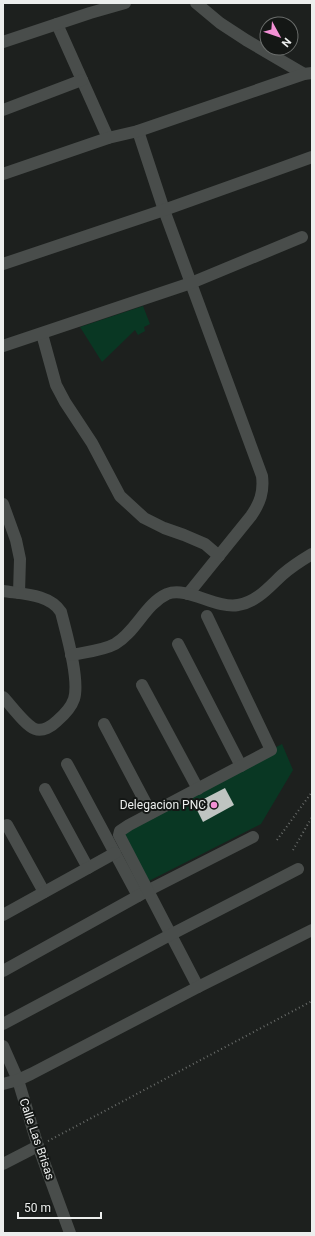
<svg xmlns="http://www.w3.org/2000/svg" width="315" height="1236" font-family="Roboto,sans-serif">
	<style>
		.green { fill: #093723 }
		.building { fill: #bfc4c1 }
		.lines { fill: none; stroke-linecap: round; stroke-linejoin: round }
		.path { stroke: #696c6a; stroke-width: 2; stroke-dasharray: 1 3; stroke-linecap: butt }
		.street { stroke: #494d4b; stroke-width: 12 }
		.poi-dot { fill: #f391d5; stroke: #141715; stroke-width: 1.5 }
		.labels { text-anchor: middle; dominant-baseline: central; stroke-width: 4; stroke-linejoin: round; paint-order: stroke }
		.poi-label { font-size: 12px; fill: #eceeed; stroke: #141715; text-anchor: end }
		.street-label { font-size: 12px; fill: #eceeed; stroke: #141715 }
	</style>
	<rect width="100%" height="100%" fill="#1d201e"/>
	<g class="green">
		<path d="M143,306L150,324L144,327L145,331L138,335L135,330L102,362L80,327Z"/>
		<path d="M282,744L293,770L261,824L143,884L120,831L131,823Z"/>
	</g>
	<path class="building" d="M225,788L234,805L203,822L194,804Z"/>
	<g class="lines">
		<g class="path">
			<path d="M277,840L312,792"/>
			<path d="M293,850L312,817"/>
			<path d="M48,1141L312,1001"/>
		</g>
		<g class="street">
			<path d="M196,3L220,23L246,40L304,74"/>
			<path d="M57,24L108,138"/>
			<path d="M3,42L90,13L125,3"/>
			<path d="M3,110L82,80"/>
			<path d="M138,131L164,210L262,476C264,492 260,503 251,516L188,594"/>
			<path d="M3,174L108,138L138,131L304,74L312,73"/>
			<path d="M3,264L164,210L312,157"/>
			<path d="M42,334L56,385L65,402L92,443L120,496L144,518L164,528L184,535L205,544L219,556"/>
			<path d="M3,346L191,283L302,237"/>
			<path d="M3,504L16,540L20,559L19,593"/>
			<path d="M3,591C22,594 50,594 61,612C66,632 80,680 74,699C71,708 64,715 57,721C52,726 43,732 35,729C25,725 11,705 3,697"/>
			<path d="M178,644L241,766"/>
			<path d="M71,655C85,652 102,651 115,644C136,632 145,604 167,594C187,586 216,609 238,605C257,602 269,587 282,575C291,567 302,560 312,554"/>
			<path d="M142,685L198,789"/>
			<path d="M104,724L151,813"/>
			<path d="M67,764L138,896"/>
			<path d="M45,789L88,868"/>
			<path d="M7,825L44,892"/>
			<path d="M3,915L115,853"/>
			<path d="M3,971L147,891L253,837"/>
			<path d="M198,987L119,835L120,831L129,825L271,750L207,616"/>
			<path d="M3,1024L170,935L298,869"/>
			<path d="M3,1046L18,1080L37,1143L70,1233"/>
			<path d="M3,1084L18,1080L31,1074L198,987L312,930"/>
			<path d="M3,1164L38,1146"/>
		</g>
	</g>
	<circle class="poi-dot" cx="214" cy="805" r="4"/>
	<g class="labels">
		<g class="poi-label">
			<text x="206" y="805">Delegacion PNC</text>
		</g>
		<g class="street-label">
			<text transform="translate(37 1139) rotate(71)">Calle Las Brisas</text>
		</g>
	</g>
	<rect width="315" height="1236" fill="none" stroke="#eceeed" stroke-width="8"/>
	<g transform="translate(279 36) rotate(130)"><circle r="19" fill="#141715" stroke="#6a6d6b"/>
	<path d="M0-3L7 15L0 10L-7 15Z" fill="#f391d5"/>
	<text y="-6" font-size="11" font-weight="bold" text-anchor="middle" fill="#eceeed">N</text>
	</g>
	<path d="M18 1212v6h83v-6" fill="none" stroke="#eceeed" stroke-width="2"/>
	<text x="24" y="1212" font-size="12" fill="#eceeed" stroke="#141715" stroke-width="3" paint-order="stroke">50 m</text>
</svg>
